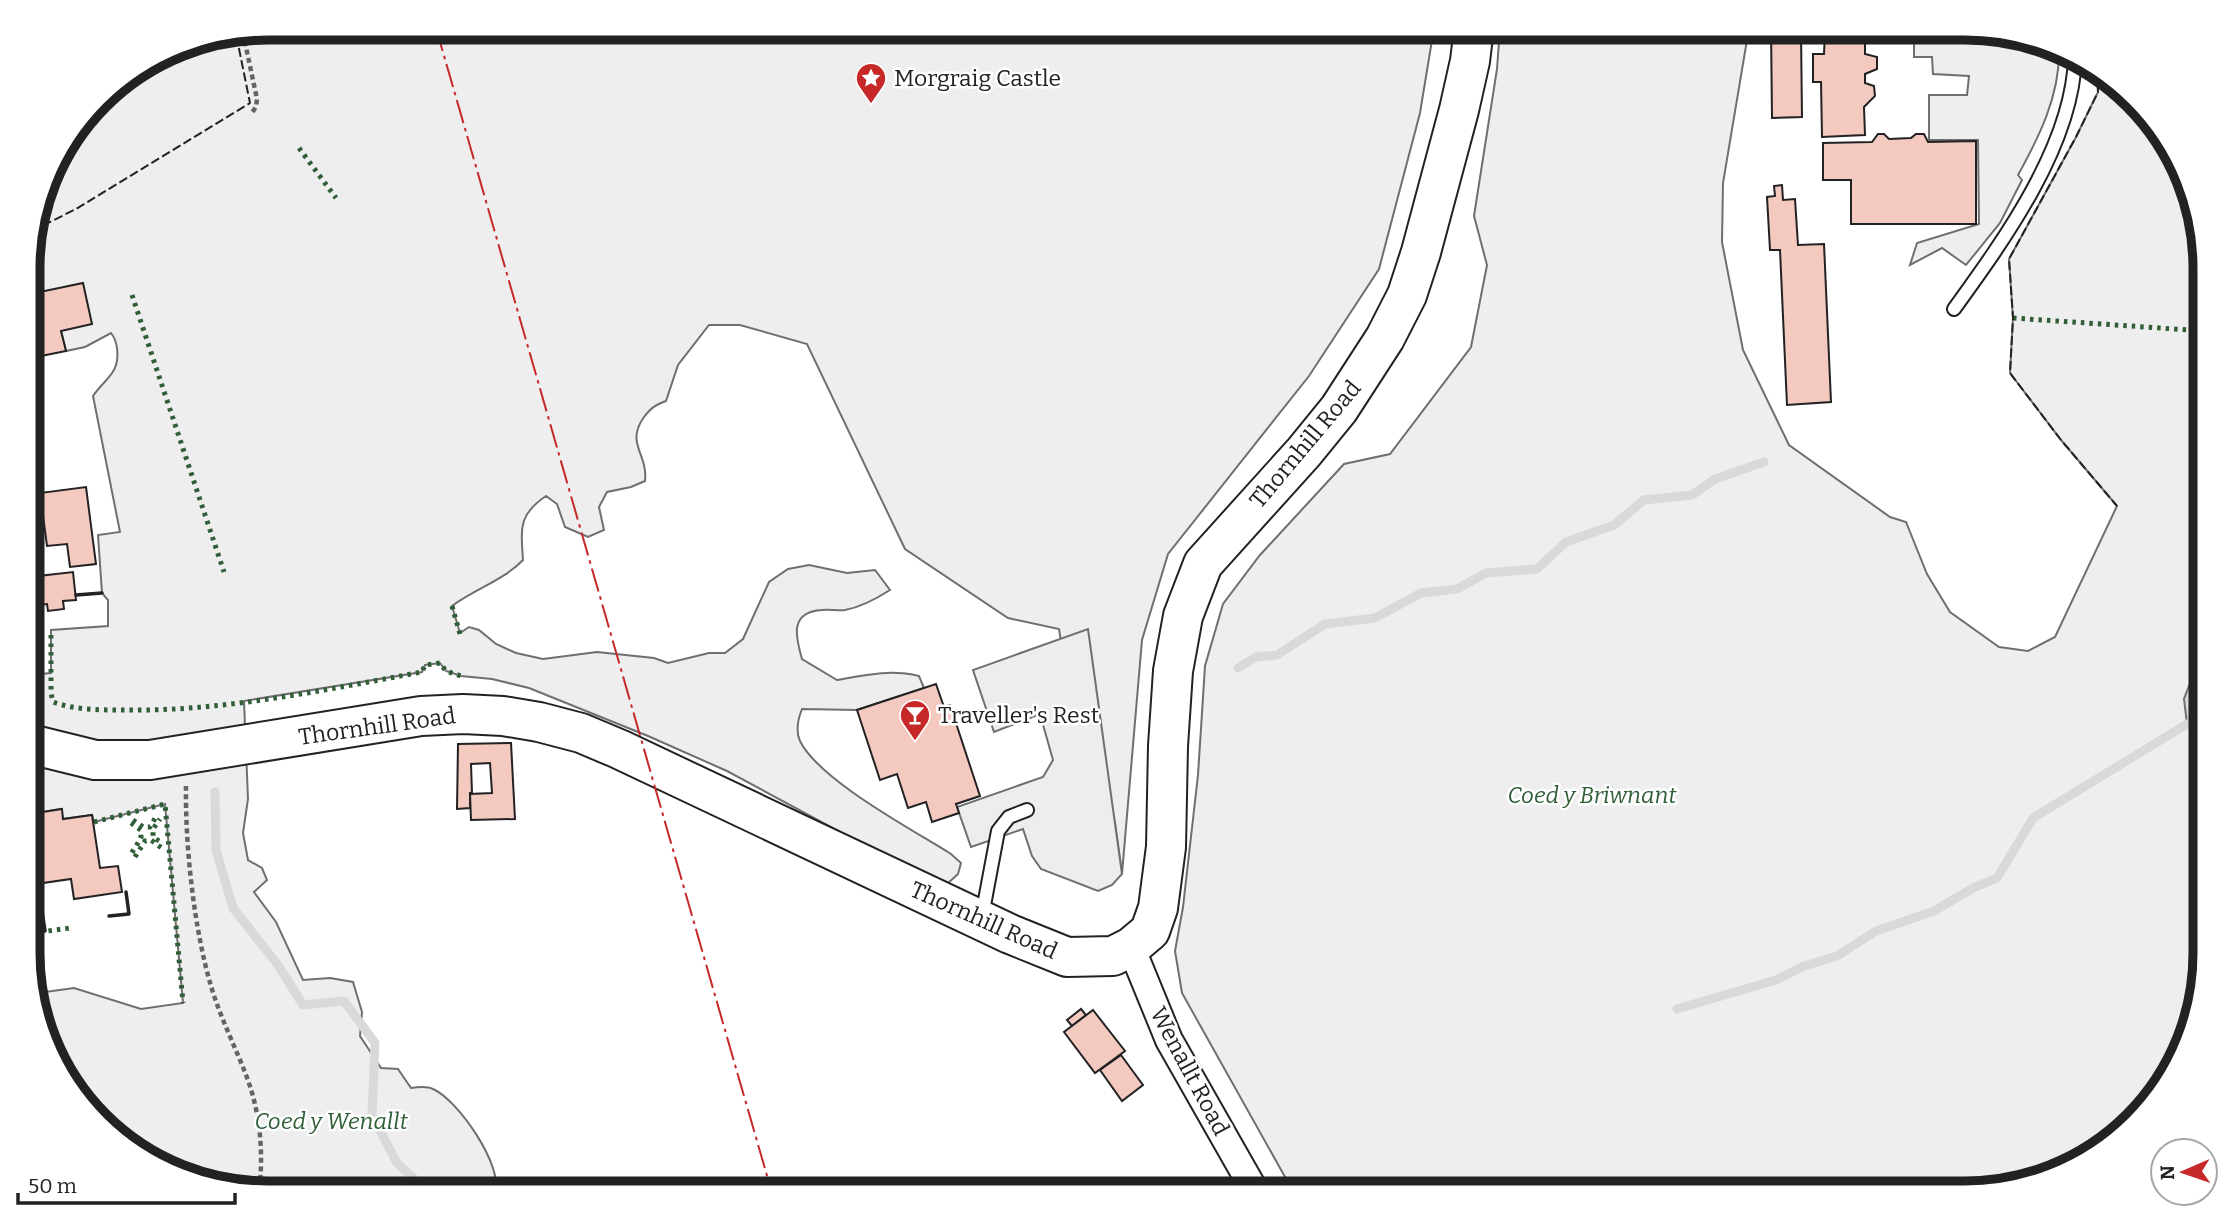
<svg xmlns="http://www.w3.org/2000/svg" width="2233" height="1221" font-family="Bitter,serif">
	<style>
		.green { fill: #eee; stroke: #6f6f6f; stroke-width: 2 }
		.parking { fill: #ededed; stroke: #6f6f6f; stroke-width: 2 }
		.water { fill: #d9d9d9; stroke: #6f6f6f; stroke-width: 2 }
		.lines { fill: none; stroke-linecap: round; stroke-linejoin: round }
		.stream { stroke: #d9d9d9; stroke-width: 9 }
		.building { fill: #f3c9c0; stroke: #222; stroke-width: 2 }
		.service-casing { stroke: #222; stroke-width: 16 }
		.minor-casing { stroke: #222; stroke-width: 30 }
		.primary-casing { stroke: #222; stroke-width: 42 }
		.path { stroke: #646464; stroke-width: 4.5; stroke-dasharray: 5 3.5; stroke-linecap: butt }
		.service { stroke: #fff; stroke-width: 12 }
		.minor { stroke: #fff; stroke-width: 26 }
		.primary { stroke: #fff; stroke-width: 38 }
		.hedge { stroke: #2f5e38; stroke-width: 5; stroke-dasharray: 3.5 5; stroke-linecap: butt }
		.fence { stroke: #222; stroke-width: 2; stroke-dasharray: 9 3.5; stroke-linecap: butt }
		.wall { stroke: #222; stroke-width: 3.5 }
		.power { stroke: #c62828; stroke-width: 2; stroke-dasharray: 24 5 3.5 5; stroke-linecap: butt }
		.labels { text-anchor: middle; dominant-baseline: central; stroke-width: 5; stroke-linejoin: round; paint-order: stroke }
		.poi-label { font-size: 23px; fill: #222; stroke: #fff; text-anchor: start }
		.street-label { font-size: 23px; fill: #222; stroke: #fff }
		.park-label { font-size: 23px; font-style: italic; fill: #2f5e38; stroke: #fff }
		.rim { fill: none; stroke: #222; stroke-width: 9 }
	</style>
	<rect width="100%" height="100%" fill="#fff"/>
	<g class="green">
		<path d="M268,28H1434L1420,113L1379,269L1309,376L1168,554L1142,640L1122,874L1115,823L1062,648L1059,629L1008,618L905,549L807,344L740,325H709L678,365L666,401C655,405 651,408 644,417C625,444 648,453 645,481L631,487L607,492L599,507L604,530L588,537L565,527L557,504L546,496C518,515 521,528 523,560C504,580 475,589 452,606L460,633L469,627L479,630L496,644L516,653L543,659L597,652L654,658L668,663L709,653H725L743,639L769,582L788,569L809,565L847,573L875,570L890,590C876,599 861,607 845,610C837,611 830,609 822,610C790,612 795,635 802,659L837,680C865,675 890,669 919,676L924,688L857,710L802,709C798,719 795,730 800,741C819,780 913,830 951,854L961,863L958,874L946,885L864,845L727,771L648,736L529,688L492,679L461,676L446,671L440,663L425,665L422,672L244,701L248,799L243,833L248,860L262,868L267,880L254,892L276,922L303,980L330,978L353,982L362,1012L360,1036L381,1068L398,1069L411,1088C418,1087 427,1086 433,1089C457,1099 504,1166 495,1193H268L149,1161L69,1087L33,991L38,993L74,988L141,1009L183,1003L165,804L94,822L92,815L63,819L61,809L30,814V675L51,673V630L108,626V600L102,593L98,535L120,532L93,396C106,377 120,374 117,348C116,341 115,338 111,333L85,347L66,351L61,331L30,294V237L53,162L110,88L177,46Z"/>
		<path d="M1500,28H1749L1723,183L1722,242L1743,350L1789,445L1890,517L1906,522L1927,574L1950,612L1999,647L2028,651L2055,637L2117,506L2061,440L2010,373L2013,318L2009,259L2076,137L2098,92L2097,71L2165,135L2204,252V679L2192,678L2198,732H2204L2205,968L2173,1072L2085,1161L1980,1193H1294L1182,993L1175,951L1183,907L1198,775L1205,666L1223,604L1260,555L1344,464L1390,454L1471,347L1487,265L1474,216L1497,69Z"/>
		<path d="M1914,28H1965L2059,53C2059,97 2039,137 2018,175L2022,180L2000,223L1966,265L1942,248L1910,265L1917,243L1979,224L1978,140H1929V95H1967L1969,76L1933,74L1932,57H1914Z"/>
	</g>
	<path class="parking" d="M1088,629L1122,874L1112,885L1098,891L1041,869L1032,856L1023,829L971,847L957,807L1043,777L1053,760L1040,714L994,732L973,670Z"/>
	<path class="water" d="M2192,678L2204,679V732H2199L2187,724L2184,699Z"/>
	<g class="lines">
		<g class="stream">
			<path d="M1238,668L1256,657L1277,655L1325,624L1375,618L1421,593L1457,589L1486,573L1537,569L1566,542L1614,525L1644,500L1692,495L1715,479L1764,462"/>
			<path d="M215,792L216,850L233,908L278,965L303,1005L344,1001L375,1043L372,1115L397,1163L430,1193"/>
			<path d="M1677,1009L1776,980L1804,966L1837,956L1876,931L1934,911L1975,887L1997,878L2033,818L2187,724"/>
		</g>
	</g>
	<g class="building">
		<path d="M1771,28H1865V54L1877,57V69L1865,74V83L1874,86L1875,96L1864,107L1865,135L1822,137L1821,82H1813V54H1824L1825,31H1801L1802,117L1772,118Z"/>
		<path d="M1878,134H1884L1889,139L1911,138L1916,134H1924L1928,142L1976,141V224H1851V180H1823V143L1872,142Z"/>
		<path d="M1782,185L1783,200L1795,199L1798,245L1824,244L1831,402L1787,405L1780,250H1770L1767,197L1775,196L1774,186Z"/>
		<path d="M83,283L92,324L61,331L66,351L36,357L30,326V294Z"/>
		<path d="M86,487L96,564L70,567L67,544L47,546L40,493Z"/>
		<path d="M73,572L76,600L63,601L64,609L48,611L47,604L32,606L30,577Z"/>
		<path d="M936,684L944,707L950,705L980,796L956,804L959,813L932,822L926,802L908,808L897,774L880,780L857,710Z"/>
		<path d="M511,743L515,819L471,820L470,794L492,793L490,763L471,764L472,793H470V808L457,809L458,744Z"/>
		<path d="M62,809L63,819L92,815L100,868L118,866L122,892L74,899L71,879L36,884L30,842V814Z"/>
		<path d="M1081,1009L1086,1015L1072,1026L1067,1020Z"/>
		<path d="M1093,1010L1125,1051L1095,1073L1064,1032Z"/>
		<path d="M1121,1055L1143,1085L1122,1101L1100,1070Z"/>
	</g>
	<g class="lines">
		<g class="service-casing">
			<g id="service">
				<path d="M1954,309C2004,240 2073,145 2075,57"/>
				<path d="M982,916L998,831L1009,817L1027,810"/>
			</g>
		</g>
		<g class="minor-casing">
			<path id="minor" d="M1131,947L1169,1040L1256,1193"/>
		</g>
		<g class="primary-casing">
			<path id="primary" d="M30,744L95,760H150L421,716L463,714L503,716L539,722L581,733L619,749L1010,934L1067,957L1113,956L1131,947L1150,931L1158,908L1166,847L1168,746L1173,671L1183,616L1203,564L1304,452L1339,409L1385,338L1407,295L1421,252L1459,110L1470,61L1474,28"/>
		</g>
		<g class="path">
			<path d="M243,33L257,99L256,107L251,114"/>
			<path d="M186,786C185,845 194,929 211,986C220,1017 235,1046 246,1075C260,1111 264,1153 259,1190"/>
		</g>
		<use href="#service" class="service"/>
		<use href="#minor" class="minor"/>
		<use href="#primary" class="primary"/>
		<g class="hedge">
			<path d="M299,148L336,198"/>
			<path d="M132,295L224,572"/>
			<path d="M2013,318L2204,331"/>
			<path d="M452,606L460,634"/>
			<path d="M51,635V693L53,702C75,710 99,710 122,710C221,712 324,690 422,672L425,665L440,663L446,671L461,676"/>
			<path d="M133,820L143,827H150L157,815"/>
			<path d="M94,822L165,804L183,1003"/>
			<path d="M131,823L141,830V838L131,854"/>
			<path d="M159,841L153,837V829L160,819"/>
			<path d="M135,857L145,841L151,840L163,849"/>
			<path d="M40,932L70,928"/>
		</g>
		<g class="fence">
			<path d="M2097,71L2098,92L2076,137L2009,259L2013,318L2010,373L2061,440L2117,506"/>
			<path d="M32,231L76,209L250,103L236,34"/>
		</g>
		<g class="wall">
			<path d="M76,595L102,593"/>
			<path d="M30,883L34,898L40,897L45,931"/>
			<path d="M109,916L129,914L126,892"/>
		</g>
		<path class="power" d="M436,28L772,1193"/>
	</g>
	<defs>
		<g id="sight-pin" transform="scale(1.575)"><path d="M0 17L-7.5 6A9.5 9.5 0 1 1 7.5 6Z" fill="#c62828" stroke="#fff"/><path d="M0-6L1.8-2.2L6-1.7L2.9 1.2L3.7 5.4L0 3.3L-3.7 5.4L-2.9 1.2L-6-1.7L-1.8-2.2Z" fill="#fff"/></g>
		<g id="bar-pin" transform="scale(1.575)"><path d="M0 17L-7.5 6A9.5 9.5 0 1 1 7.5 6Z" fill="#c62828" stroke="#fff"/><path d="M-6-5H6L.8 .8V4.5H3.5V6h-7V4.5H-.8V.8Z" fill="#fff"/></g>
	</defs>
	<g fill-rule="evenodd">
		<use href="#sight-pin" x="871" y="78"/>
		<use href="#bar-pin" x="915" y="715"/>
	</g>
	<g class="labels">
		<g class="poi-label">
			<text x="894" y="78">Morgraig Castle</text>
			<text x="938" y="715">Traveller's Rest</text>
		</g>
		<g class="street-label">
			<text transform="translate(1305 444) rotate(-50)">Thornhill Road</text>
			<text transform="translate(377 726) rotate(-8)">Thornhill Road</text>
			<text transform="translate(984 920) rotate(24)">Thornhill Road</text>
			<text transform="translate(1190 1071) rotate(62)">Wenallt Road</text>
		</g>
		<g class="park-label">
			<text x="1592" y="795">Coed y Briwnant</text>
			<text x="331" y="1121">Coed y Wenallt</text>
		</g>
	</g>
	<path d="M0 0H2233V1221H0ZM268 40H1965A228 228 0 0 1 2193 268V953A228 228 0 0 1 1965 1181H268A228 228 0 0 1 40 953V268A228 228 0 0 1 268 40Z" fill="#fff" fill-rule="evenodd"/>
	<path class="rim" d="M268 40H1965A228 228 0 0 1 2193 268V953A228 228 0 0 1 1965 1181H268A228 228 0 0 1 40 953V268A228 228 0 0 1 268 40Z"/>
	<g transform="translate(2184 1172) rotate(268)"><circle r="33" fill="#ffffff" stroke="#a7a7a7" stroke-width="2"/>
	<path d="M0-5L12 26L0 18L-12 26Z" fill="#c62828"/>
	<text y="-10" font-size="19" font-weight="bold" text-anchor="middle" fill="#222222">N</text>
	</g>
	<path d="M18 1193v10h217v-10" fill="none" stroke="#222222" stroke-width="3.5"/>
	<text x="28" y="1193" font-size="21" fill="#222222" stroke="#ffffff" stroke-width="5" paint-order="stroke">50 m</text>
</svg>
